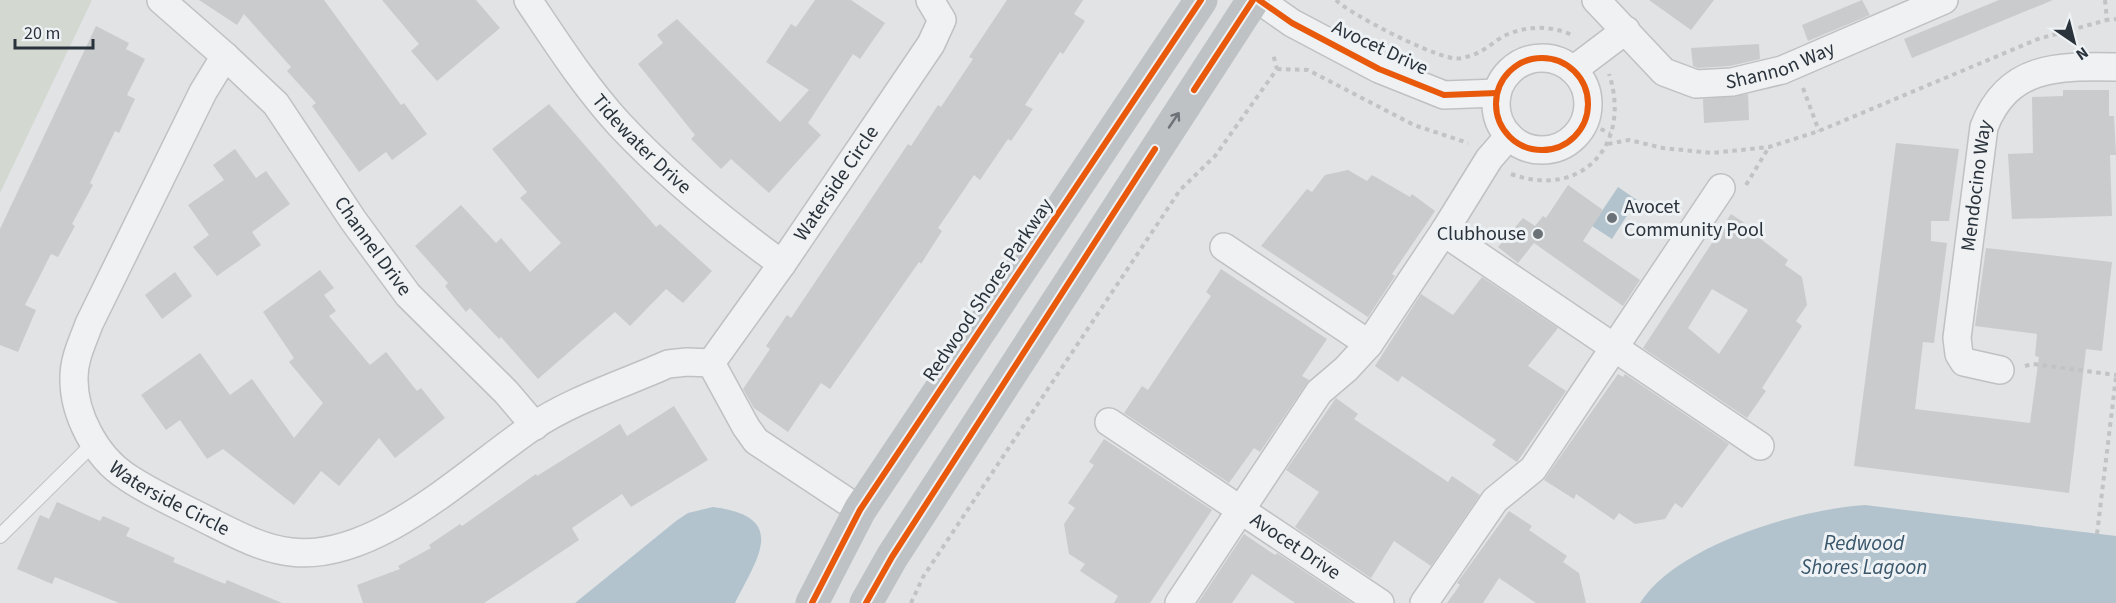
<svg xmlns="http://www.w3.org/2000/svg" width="2116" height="603" font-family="'Source Sans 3',sans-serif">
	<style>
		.green { fill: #d3d8d1 }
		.water { fill: #b2c3cd }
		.building { fill: #c9cbcd; fill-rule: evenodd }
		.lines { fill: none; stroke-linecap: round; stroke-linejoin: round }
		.service-casing { stroke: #bfc1c3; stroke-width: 16 }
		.minor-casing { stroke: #bfc1c3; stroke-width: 30 }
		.path { stroke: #c1c3c5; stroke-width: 4; stroke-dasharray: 4.5 4.5; stroke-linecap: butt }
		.service { stroke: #eff1f2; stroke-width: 14 }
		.minor { stroke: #eff1f2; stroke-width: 27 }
		.secondary { stroke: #bfc2c4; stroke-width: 33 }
		.cycleway-casing { stroke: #eef2f4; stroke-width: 10 }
		.cycleway { stroke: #e8590c; stroke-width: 6 }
		.oneway { stroke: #6d7379 }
		.poi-dot { fill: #6a7177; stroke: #eef2f4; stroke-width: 2 }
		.labels { text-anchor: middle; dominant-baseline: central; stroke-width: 6; stroke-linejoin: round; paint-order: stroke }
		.street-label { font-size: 20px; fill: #2a333c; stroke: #eef2f4 }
		.poi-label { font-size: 20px; fill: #2a333c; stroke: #eef2f4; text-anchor: start }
		.water-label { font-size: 21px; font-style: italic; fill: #39566b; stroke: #eef2f4 }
	</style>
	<rect width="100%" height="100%" fill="#e1e3e5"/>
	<path class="green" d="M0,0H92L0,193Z"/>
	<g class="water">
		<path d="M1618,187L1637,200L1612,239L1592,226Z"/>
		<path d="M1865,505L2116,536V603H1640C1676,545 1800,509 1865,505Z"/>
		<path d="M713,507C789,517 758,557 735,603H575L676,521L688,513Z"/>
	</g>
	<g class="building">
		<path d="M199,0H324L401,105L404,103L427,134L392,160L386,152L359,172L312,106L316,103L287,71L291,67L244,14L237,25Z"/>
		<path d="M382,0H476L500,28L437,81L411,51L419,44Z"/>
		<path d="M815,0H851L885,23L860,59L853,54L808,123L821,135L769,193L731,159L721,169L691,139L695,135L638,64L663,43L657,35L677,19L780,122L809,90L766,62L791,24L796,27Z"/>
		<path d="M1007,0H1083L1074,14L1085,21L1063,54L1060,52L1025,105L1033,109L1011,141L1008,139L980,180L974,175L938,228L942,231L921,264L919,262L830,389L821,383L788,432L754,408L743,389L770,349L766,346L787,315L791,318L908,144L911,146L938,105L941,107L973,59L969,57Z"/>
		<path d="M1649,0H1714L1691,30Z"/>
		<path d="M1862,0L1870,15L1808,41L1802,25Z"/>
		<path d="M1999,0H2053L1912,58L1904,39Z"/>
		<path d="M96,26L129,43L126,49L145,59L127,95L135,99L119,133L115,131L90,183L93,185L72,224L75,226L58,257L51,254L25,305L36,310L18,352L0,345V229Z"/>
		<path d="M1759,44L1760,59L1730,66L1698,68L1693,66L1691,48Z"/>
		<path d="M2063,90H2109V116H2114L2116,155H2110L2112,216L2012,219L2008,154L2033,153L2032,97L2063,96Z"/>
		<path d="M1748,94L1749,120L1704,123L1703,99Z"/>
		<path d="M549,104L656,227L660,224L712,271L683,303L666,289L630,326L615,312L538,379L501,337L499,339L470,308L466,312L445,286L448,283L415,246L461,205L496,243L501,238L530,272L561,243L520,198L527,192L492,149Z"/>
		<path d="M1896,143L1959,149L1949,221H1931V241L1947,243L1934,343L1923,342L1915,409L2030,423L2039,357L2035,356L2037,334L1975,326L1986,248L2112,262L2102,351L2086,349L2069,493L1854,466Z"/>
		<path d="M235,149L256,178L266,171L290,204L252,232L261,245L217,276L193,247L209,235L188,205L224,180L213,165Z"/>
		<path d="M1348,170L1367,181L1372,175L1410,197L1412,194L1435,211L1392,274L1395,276L1368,317L1261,246L1307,189L1312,192L1325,175Z"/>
		<path d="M1568,185L1603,210L1583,241L1640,280L1623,306L1534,243L1518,263L1498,247L1523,218L1535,226L1543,216L1546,218Z"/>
		<path d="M1731,214L1755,230L1753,233L1788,260L1785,265L1802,277L1807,305L1796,321L1802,326L1762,388L1766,391L1747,418L1643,348ZM1712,289L1748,310L1719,354L1688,328Z"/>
		<path d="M1221,269L1327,339L1302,376L1309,380L1260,452L1254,448L1229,483L1124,413L1142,386L1148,390L1181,340L1211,296L1206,292Z"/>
		<path d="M320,270L334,288L324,295L336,311L329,316L370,365L386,352L417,391L421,388L445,418L395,458L379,438L339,486L321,471L294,505L223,449L207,459L180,420L166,430L141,395L200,353L230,395L252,379L294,438L323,403L289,362L294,358L263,312Z"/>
		<path d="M175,272L192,296L162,319L145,295Z"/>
		<path d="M1482,277L1558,328L1528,366L1566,391L1517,462L1492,445L1496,440L1402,376L1398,382L1375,366L1421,294L1453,315Z"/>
		<path d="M1618,374L1623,377L1625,374L1729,444L1682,508L1675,503L1665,519L1635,524L1619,513L1614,520L1576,494L1574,499L1544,480Z"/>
		<path d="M1336,398L1358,414L1354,419L1448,482L1452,476L1480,495L1431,566L1394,541L1371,578L1295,527L1319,492L1286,470Z"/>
		<path d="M674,406L708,460L631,507L622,494L572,528L579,540L512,585L484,603H363L357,585L400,569L398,566L431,548L429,545L460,524L462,526L536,474L537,476L620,424L627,436Z"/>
		<path d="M1104,439L1212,510L1150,603H1114L1118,596L1080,571L1085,564L1069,554L1064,524L1075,508L1068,503L1094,465L1089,462Z"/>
		<path d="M57,502L100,521L103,516L130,528L126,536L175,558L173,562L225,584L227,580L282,603H119L55,577L52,584L17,569L40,515L49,519Z"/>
		<path d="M1509,511L1532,526L1529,530L1567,556L1563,562L1579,573L1586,603H1536L1499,578L1483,603H1447L1460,585L1457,583Z"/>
		<path d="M1244,534L1275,555L1277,553L1352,603H1295L1252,574L1232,603H1198Z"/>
	</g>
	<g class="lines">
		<g class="service-casing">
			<path id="service" d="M0,536L93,444"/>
		</g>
		<g class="minor-casing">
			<g id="minor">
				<path id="s1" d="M161,0L225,56L203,92L89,324C83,341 74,358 74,377C73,414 96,457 127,477C152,494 180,506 207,520C233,533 262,549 291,552C375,562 466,472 532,427C572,400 623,384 668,364L687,362L711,363L746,427L756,441L860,510"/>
				<path id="s2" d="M528,0C557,43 585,87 620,125C669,177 724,222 782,264"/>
				<path d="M1259,0L1292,23L1379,69L1444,95L1497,93"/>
				<path id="s3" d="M1596,0L1664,72L1696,84L1732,82L1782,70L1944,0"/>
				<path id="s4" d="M225,56L276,104L353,220L408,295L506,392L535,426"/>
				<circle cx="1542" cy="104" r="46"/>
				<path d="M1573,70L1626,30"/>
				<path d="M1445,230L1455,240L1760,446"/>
				<path d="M1224,247L1369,344"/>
				<path id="s5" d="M711,363L782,264L931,44L942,20L930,0"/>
				<path id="s6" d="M2000,370L1964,362L1959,354L1957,338L1984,127C2008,65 2058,66 2116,67"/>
				<path id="s7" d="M1109,422L1380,603"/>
				<path d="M1179,603L1319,392L1346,369L1369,344L1445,230L1489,159L1509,136"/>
				<path d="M1424,603L1495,500L1533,469L1721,188"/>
			</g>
		</g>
		<g class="path">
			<path d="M1336,0C1353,16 1425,52 1448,57C1454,59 1460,59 1466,57C1480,54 1490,45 1502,37C1524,25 1552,25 1574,36"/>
			<path d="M2105,0L2107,20L2116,19"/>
			<path d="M1277,69L1308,70L1414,125L1468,143"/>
			<path d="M1803,88L1819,131"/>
			<path d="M1584,122L1610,133"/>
			<path d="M1608,144L1629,140L1663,148L1712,153L1769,147L1819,131L2038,39L2107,20"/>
			<path d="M1511,174C1583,200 1632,143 1609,74"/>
			<path d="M1746,185L1769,147"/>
			<path d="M2025,366L2033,364L2116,375"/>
			<path d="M2097,534L2116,377"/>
			<path d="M911,603L923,577L1180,190L1215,156L1277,69L1273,54"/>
		</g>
		<use href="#service" class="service"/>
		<use href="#minor" class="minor"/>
		<g class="secondary">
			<path d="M812,603L860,510L1201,0"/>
			<path d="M866,603L892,557L1253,0"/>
		</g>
		<g class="cycleway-casing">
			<g id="cycleway">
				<path d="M1259,0L1292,23L1379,69L1444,95L1497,93"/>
				<circle cx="1542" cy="104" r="46"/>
				<path d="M1194,90L1253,0"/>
				<path d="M812,603L860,510L1201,0"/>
				<path d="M866,603L892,557L1155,149"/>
			</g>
		</g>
		<use href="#cycleway" class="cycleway"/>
	</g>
	<defs><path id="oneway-shaft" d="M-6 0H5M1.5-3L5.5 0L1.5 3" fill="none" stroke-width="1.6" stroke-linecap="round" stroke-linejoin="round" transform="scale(1.5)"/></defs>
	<use class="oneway" href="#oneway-shaft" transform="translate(1174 120) rotate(-56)"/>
	<g class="poi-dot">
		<circle cx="1612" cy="218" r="6"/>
		<circle cx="1538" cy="234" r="6"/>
	</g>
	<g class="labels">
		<g class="street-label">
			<text transform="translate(1380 48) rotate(25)">Avocet Drive</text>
			<text stroke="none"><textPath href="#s3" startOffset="220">Shannon Way</textPath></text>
			<text stroke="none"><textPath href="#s2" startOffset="184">Tidewater Drive</textPath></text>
			<text stroke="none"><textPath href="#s5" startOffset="219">Waterside Circle</textPath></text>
			<text stroke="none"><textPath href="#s6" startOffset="216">Mendocino Way</textPath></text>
			<text stroke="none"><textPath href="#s4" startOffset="242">Channel Drive</textPath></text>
			<text transform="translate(988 290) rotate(-56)">Redwood Shores Parkway</text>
			<text stroke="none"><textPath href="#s1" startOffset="606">Waterside Circle</textPath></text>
			<text stroke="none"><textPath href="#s7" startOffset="224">Avocet Drive</textPath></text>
		</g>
		<g class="poi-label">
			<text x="1624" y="207">Avocet<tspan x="1624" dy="23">Community Pool</tspan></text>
			<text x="1526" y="234" text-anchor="end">Clubhouse</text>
		</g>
		<g class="water-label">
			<text x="1864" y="543">Redwood<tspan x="1864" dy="24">Shores Lagoon</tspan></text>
		</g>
	</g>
	<g transform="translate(2074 42) rotate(145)" stroke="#eef2f4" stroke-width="4.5" paint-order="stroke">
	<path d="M0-4.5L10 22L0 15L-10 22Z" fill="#2a333c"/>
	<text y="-9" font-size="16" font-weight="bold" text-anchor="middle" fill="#2a333c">N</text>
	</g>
	<path d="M15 39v9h78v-9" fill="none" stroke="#2a333c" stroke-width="3"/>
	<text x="24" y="39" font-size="18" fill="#2a333c" stroke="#eef2f4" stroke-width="4.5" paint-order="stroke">20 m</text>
</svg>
